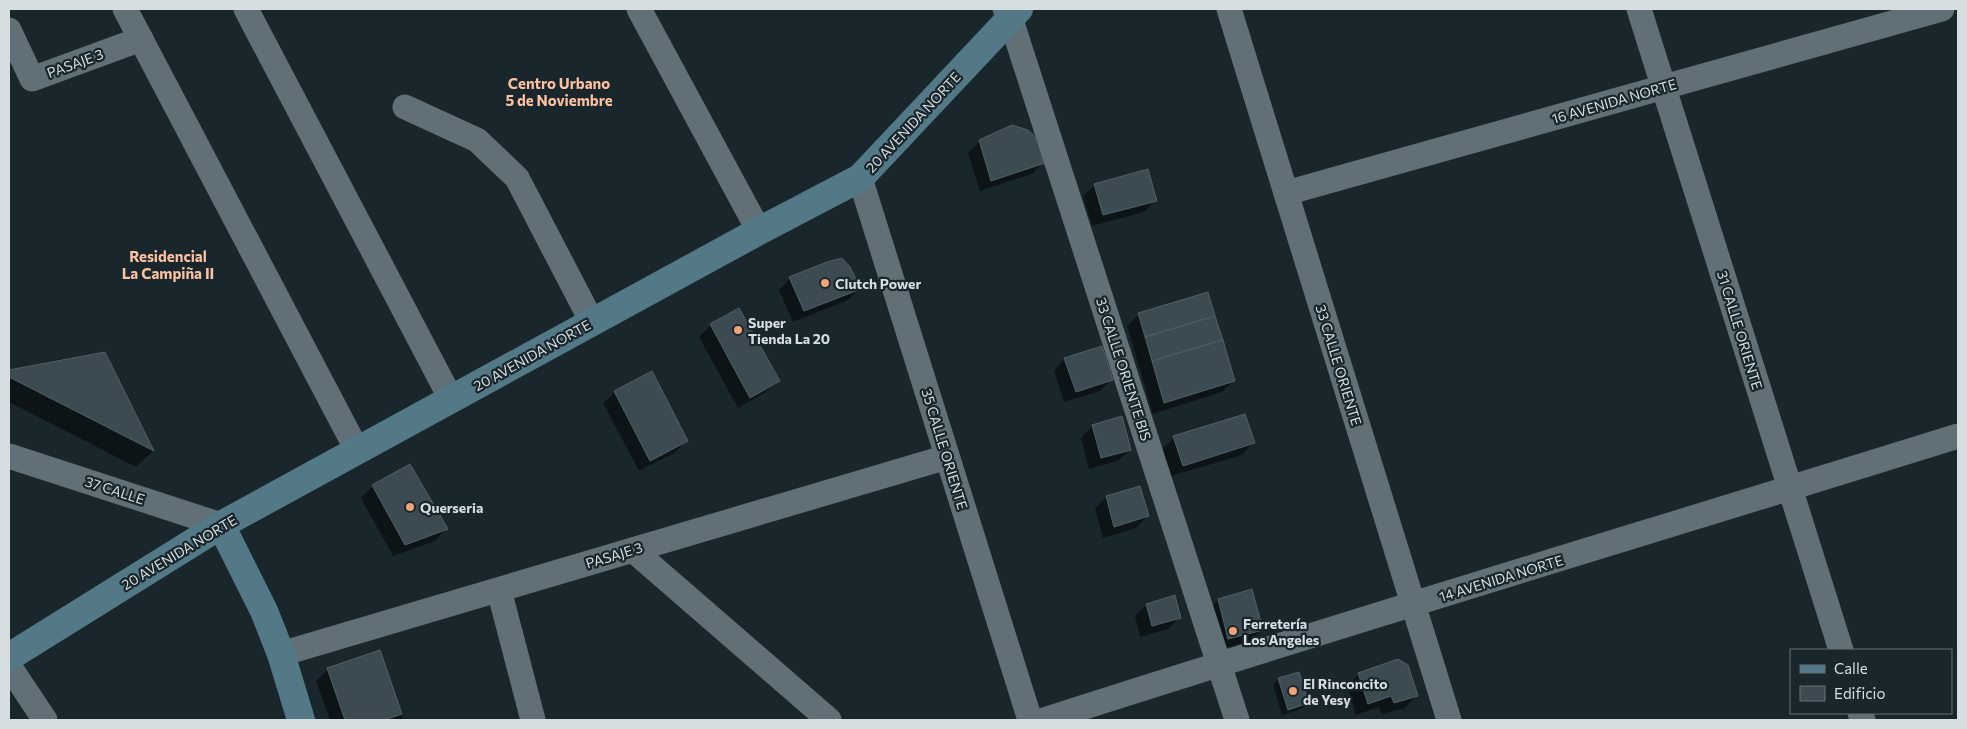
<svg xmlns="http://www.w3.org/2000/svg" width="1967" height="729" font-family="Commissioner,sans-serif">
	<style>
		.shadow { fill: #0007 }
		.building { fill: #3c4b51; stroke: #515f66 }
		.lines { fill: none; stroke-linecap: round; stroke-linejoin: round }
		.street { stroke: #607076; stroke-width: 25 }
		.secondary { stroke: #537987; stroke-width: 28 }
		.poi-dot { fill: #efa376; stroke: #19272c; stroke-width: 2 }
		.labels { text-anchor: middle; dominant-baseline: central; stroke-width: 4.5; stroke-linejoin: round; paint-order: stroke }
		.street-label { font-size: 14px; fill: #d6dee2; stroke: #19272c }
		.poi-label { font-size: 14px; font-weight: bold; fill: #d6dee2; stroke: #19272c; text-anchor: start }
		.neighbourhood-label { font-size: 15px; font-weight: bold; fill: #fbc1a0; stroke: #19272c }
	</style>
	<rect width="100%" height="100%" fill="#19272c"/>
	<g class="shadow">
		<path d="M980,141L1043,163L1032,174L980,191L968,153Z"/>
		<path d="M1095,185L1156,200L1144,212L1092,226L1083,196Z"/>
		<path d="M790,278L859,289L848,300L793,322L779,290Z"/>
		<path d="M739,310L778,381L766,392L738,408L699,337L711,325Z"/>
		<path d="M1139,314L1234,381L1222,392L1153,414L1127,326Z"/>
		<path d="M104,354L153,451L136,467L9,402V372Z"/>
		<path d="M1065,359L1112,379L1100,391L1064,402L1054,370Z"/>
		<path d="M615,392L686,441L675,453L639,471L603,403Z"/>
		<path d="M1092,426L1130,450L1118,461L1089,469L1081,438Z"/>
		<path d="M1174,438L1253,443L1242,455L1171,476L1162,449Z"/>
		<path d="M373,486L446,529L435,541L393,556L361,498Z"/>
		<path d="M1140,488L1148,516L1136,528L1103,538L1095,509L1106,497Z"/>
		<path d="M1218,600L1262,629L1250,641L1217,650L1207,611Z"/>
		<path d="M1146,605L1180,617L1168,629L1140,637L1135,616Z"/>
		<path d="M379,652L403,720H330L316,681L328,669Z"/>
		<path d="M1359,674L1416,696L1405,708L1382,714L1379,707L1356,715L1347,686Z"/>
		<path d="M1278,679L1307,703L1301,709L1282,715L1273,685Z"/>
	</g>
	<g class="building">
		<path d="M1012,125L1028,130L1039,140L1045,163L991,181L979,140Z"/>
		<path d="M1148,169L1157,201L1103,215L1094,184Z"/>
		<path d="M842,258L850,267L861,289L804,311L789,277L827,262Z"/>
		<path d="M1208,292L1215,316L1145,337L1138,313Z"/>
		<path d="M739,308L780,381L750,398L710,324Z"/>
		<path d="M1215,316L1223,340L1152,361L1145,337Z"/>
		<path d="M1223,340L1235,381L1164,403L1152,361Z"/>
		<path d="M1102,346L1113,380L1076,392L1064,358Z"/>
		<path d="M105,352L154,451L9,377V370Z"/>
		<path d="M652,371L688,441L650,461L614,391Z"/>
		<path d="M1245,414L1255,443L1183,466L1173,436Z"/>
		<path d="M1122,416L1131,450L1101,458L1092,425Z"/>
		<path d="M410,464L448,529L405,545L372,485Z"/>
		<path d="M1140,486L1149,516L1114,527L1106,496Z"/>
		<path d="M1252,589L1263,630L1228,639L1218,599Z"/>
		<path d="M1175,595L1181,618L1152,626L1146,604Z"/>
		<path d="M380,650L402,714L384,720H345L327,668Z"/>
		<path d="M1398,659L1408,665L1418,696L1394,703L1391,696L1368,704L1358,673Z"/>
		<path d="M1299,672L1309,703L1288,710L1278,678Z"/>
	</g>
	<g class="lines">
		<g class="street">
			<path d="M125,9L357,450"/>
			<path d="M246,9L451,399"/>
			<path d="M639,9L759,231"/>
			<path d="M1005,9L1010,17L1237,720"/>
			<path d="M1229,9L1449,720"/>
			<path d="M1639,9L1841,650"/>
			<path d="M9,30L32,79L141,39"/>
			<path d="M405,107L477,140L517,178L592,322"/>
			<path d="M860,178L1030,720"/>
			<path d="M1286,193L1942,9"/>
			<path d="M9,456L221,525"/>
			<path d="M633,550L829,720"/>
			<path d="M499,590L533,720"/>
			<path d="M281,654L947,457"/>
			<path d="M9,666L45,720"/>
			<path d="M1860,713L1863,720"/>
			<path d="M1044,720C1348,622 1653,531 1958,436"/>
		</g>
		<g class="secondary">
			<path d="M221,525L264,611L281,654L301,720"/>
			<path d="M9,657L221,525L759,231L860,178L1019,9"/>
		</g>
	</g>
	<g class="poi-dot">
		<circle cx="825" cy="283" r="5"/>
		<circle cx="738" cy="330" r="5"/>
		<circle cx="410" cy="507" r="5"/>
		<circle cx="1233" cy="631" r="5"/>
		<circle cx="1293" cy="691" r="5"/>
	</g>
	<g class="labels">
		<g class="street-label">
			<text transform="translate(75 63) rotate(-20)">PASAJE 3</text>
			<text transform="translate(1614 101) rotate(-16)">16 AVENIDA NORTE</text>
			<text transform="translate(913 122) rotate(-47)">20 AVENIDA NORTE</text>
			<text transform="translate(1740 330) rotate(73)">31 CALLE ORIENTE</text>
			<text transform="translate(532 355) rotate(-29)">20 AVENIDA NORTE</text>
			<text transform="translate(1339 365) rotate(73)">33 CALLE ORIENTE</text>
			<text transform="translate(1124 369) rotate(72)">33 CALLE ORIENTE BIS</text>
			<text transform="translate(945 449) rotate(73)">35 CALLE ORIENTE</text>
			<text transform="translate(115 490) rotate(18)">37 CALLE</text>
			<text transform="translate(179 552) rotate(-31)">20 AVENIDA NORTE</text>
			<text transform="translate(614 555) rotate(-17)">PASAJE 3</text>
			<text transform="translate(1501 578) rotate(-17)">14 AVENIDA NORTE</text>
		</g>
		<g class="poi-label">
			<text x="835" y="283">Clutch Power</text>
			<text x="748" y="322">Super<tspan x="748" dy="16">Tienda La 20</tspan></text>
			<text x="420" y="507">Querseria</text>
			<text x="1243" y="623">Ferretería<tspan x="1243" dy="16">Los Angeles</tspan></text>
			<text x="1303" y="683">El Rinconcito<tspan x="1303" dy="16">de Yesy</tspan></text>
		</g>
		<g class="neighbourhood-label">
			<text x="559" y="83">Centro Urbano<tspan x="559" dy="17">5 de Noviembre</tspan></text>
			<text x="168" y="256">Residencial<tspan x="168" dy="17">La Campiña II</tspan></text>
		</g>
	</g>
	<rect width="1967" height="729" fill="none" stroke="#d6dee2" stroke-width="20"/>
	<rect x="1790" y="649" width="162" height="65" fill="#19272c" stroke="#657075"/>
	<rect x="1800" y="665" width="25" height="8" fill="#537987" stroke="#657075"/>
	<text x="1834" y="674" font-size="15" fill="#d6dee2">Calle</text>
	<rect x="1800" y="686" width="25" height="15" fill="#3c4b51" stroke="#657075"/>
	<text x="1834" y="699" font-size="15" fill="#d6dee2">Edificio</text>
</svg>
